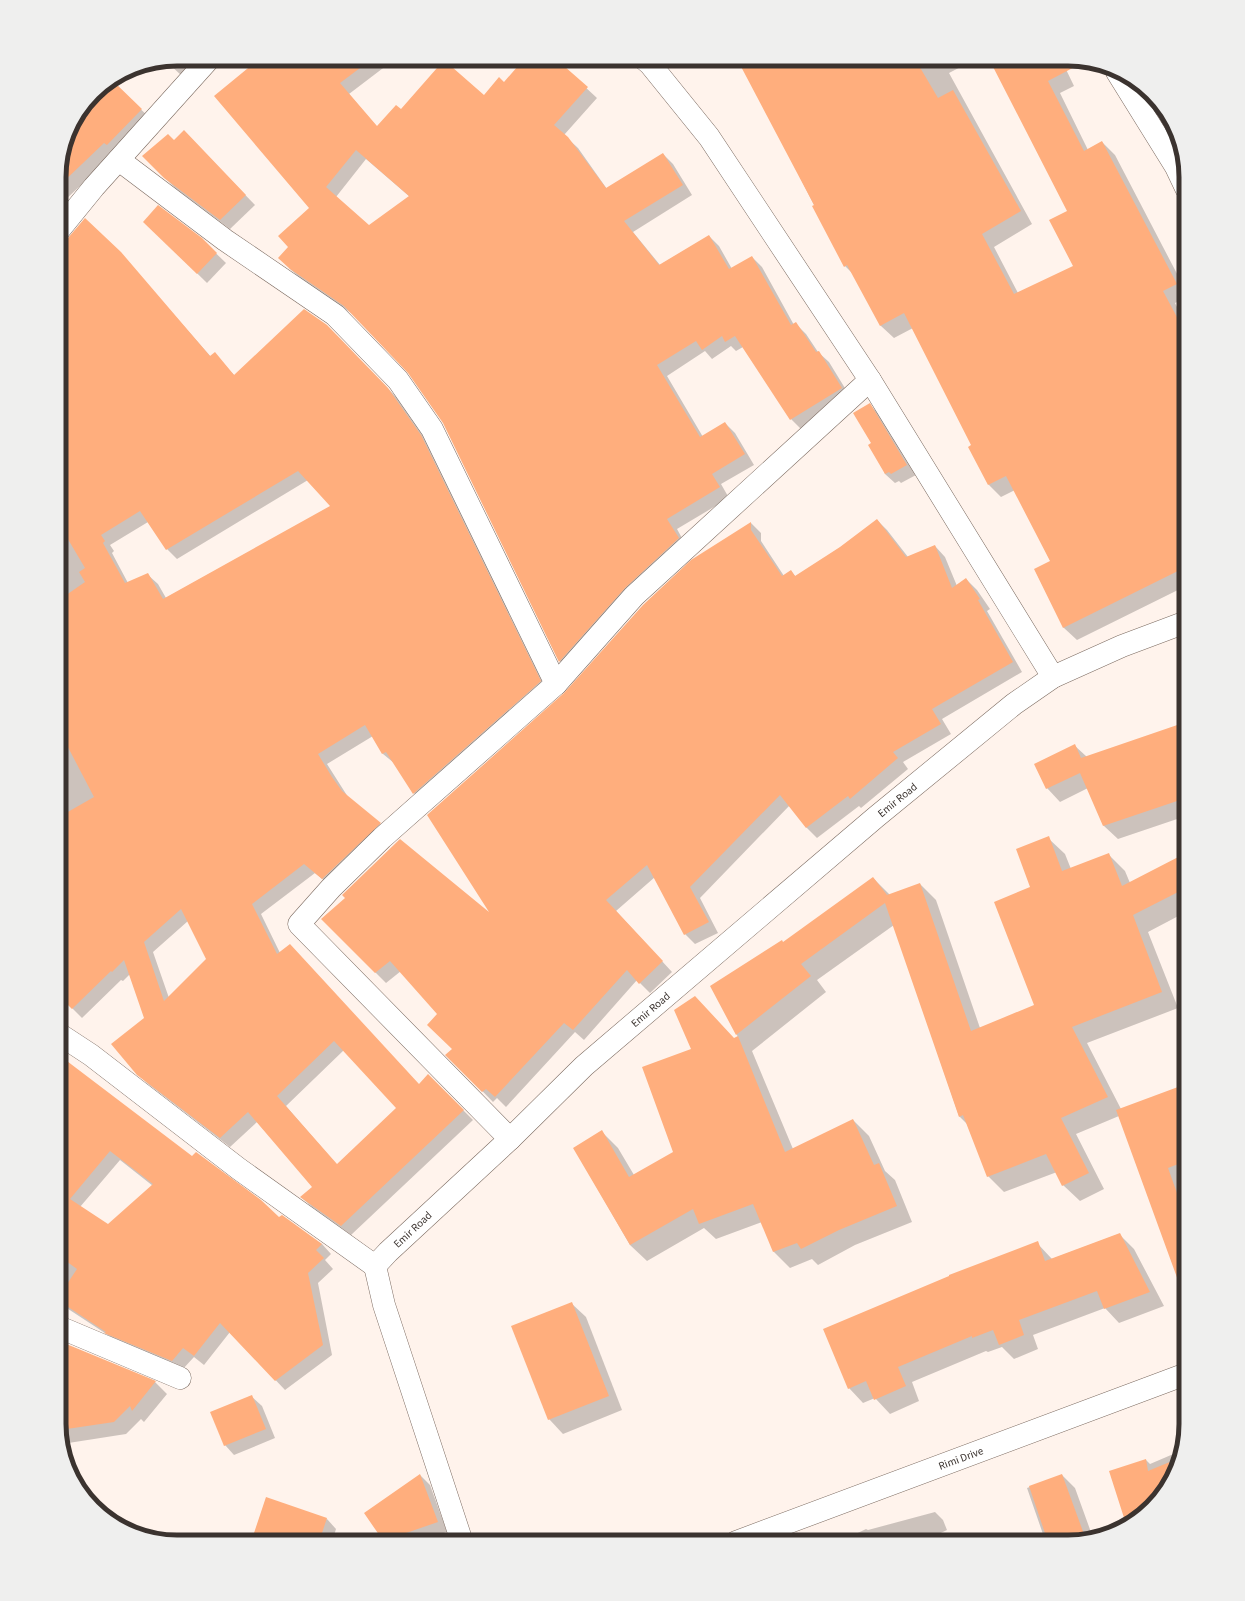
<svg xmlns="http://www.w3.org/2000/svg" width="1245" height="1601" font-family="'Source Sans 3',sans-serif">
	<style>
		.shadow { fill: #0003; fill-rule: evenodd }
		.building { fill: #ffae7d; fill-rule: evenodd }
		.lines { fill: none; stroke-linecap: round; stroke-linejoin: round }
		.minor-casing { stroke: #7b6a60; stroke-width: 23 }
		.minor { stroke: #fff; stroke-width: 22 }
		.labels { text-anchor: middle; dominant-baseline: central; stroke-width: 3; stroke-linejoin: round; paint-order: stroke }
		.street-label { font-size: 11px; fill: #3b332f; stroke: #fff }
		.rim { fill: none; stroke: #3b332f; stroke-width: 5 }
	</style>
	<rect width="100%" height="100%" fill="#fff3ec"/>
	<g class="shadow">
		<path d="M177,59H209L183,77L166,61Z"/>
		<path d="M310,59H395L349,94L377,127L401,111L484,97L504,83L555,59L597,98L564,135L578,148L607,189L663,154L673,164L692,195L633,232L660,265L709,236L719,246L732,269L752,257L762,267L794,325L796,324L806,334L818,352L829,362L851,398L801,429L791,419L743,347L736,351L731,346L712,359L705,351L667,376L703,437L725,423L735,433L754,465L721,484L729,498L677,529L688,549L570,671L560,661L444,423L409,372L354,315L301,279L289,268L290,247L310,208ZM366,159L410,197L369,226L336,197Z"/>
		<path d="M738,59H976L949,73L1032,224L994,247L1018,293L1074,267L1068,211L990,59H1061L1074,86L1060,93L1088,150L1102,142L1115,155L1186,291V298L1175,303L1186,325V586L1077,640L1064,628L1035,570L1051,562L1015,490L1001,497L989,485L970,447L973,446L913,328L894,338L881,326L853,274L845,266L779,136Z"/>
		<path d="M111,81L151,119L64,201L75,212L59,232V169L71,125L99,89Z"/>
		<path d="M174,141H193L255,205L230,229L175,188L143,156Z"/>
		<path d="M154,231L201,239L226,263L207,283Z"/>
		<path d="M59,243L120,253L211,357L224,364L235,376L337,336L398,399L431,446L550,691L423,803L414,793L394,763L383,754L373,736L327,764L348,797L390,833L333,888L315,873L261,914L280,953L419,1085L428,1075L473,1120L351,1235L312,1207L302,1198L314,1187L257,1122L230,1147L148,1084L138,1074L145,1018L130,974L123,981L121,980L82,1018L59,995ZM308,480L332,506L166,598L158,584L148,575L128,583L112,553L114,551L110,545L148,522L167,549L177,559ZM188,921L207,959L169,998L153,952ZM344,1050L398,1108L337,1165L286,1106Z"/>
		<path d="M870,405L879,414L916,475L901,483L899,481L895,483L885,474L873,443Z"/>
		<path d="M877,520L887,530L908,557L935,546L945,557L957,586L966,579L977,590L990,609L987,611L1022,672L942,719L951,734L903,762L908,769L861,808L859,806L817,838L806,827L790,805L700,898L718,933L695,944L685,934L655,877L616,911L672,972L650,993L637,980L584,1040L575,1032L506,1107L497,1098L493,1102L447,1055L453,1049L439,1014L401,971L386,983L322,919L492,916L565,694L751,523L761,533V541L784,576L791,571L796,577L841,547Z"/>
		<path d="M1186,723V816L1118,839L1104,826L1088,788L1060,802L1047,788L1074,745L1087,757Z"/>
		<path d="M1048,838L1065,854L1071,869L1109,855L1125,871L1130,883L1186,854V912L1148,932L1178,1008L1087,1043L1121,1109L1186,1085V1179L1180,1181L1186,1196V1281L1119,1116L1076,1134L1104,1189L1080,1201L1063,1185L1057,1172L1004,1192L988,1176L967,1124L959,1116L894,925L817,980L826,992L752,1051L793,1149L853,1120L869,1136L885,1171L895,1180L912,1222L855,1245L818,1265L812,1259L790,1268L774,1252L762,1222L716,1239L704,1228L647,1261L630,1245L574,1148L602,1132L618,1148L634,1175L674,1153L735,1039L738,1037L712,986L783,943L873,878L890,895L920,884L936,900L980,1028L1035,1006L1031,888Z"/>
		<path d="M59,1056L192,1157L279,1218L322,1244L331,1254L325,1260L333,1269L318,1283L332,1355L285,1390L230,1332L204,1365L194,1357L182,1370L111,1337L59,1303ZM120,1160L153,1186L108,1226L80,1207Z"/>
		<path d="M1119,1234L1134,1249L1164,1306L1119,1323L1105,1308L1033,1335L1038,1349L1014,1359L1002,1347L988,1352L986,1351L912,1382L919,1401L890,1414L875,1398L863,1403L849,1388L1037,1243L1052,1259Z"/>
		<path d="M571,1303L586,1317L622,1410L563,1434L549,1419Z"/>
		<path d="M59,1342L155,1382L167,1394L144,1422L141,1419L126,1434L62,1444L59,1424Z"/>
		<path d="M252,1397L262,1406L275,1438L234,1455L225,1445Z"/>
		<path d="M1178,1452L1170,1483L1133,1522L1127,1524L1111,1472L1146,1460L1150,1464Z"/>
		<path d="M420,1475L430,1485L447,1532L417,1542H386Z"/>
		<path d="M1062,1475L1075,1488L1092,1535L1068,1542H1032L1044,1537L1027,1488Z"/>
		<path d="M935,1512L943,1520L947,1530L922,1542H839L866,1529L868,1530Z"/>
		<path d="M327,1519L336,1529L332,1542H252Z"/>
	</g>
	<g class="building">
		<path d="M259,59H372L340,83L377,126L396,105L401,109L444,60L484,95L499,77L504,82L524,59H556L588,87L554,125L568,137L606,188L663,153L683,185L624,221L659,265L709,235L729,269L752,256L791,325L796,322L816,352L819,351L842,388L790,420L735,336L725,342L722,336L702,350L696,341L657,365L700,437L725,422L745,454L712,474L720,487L667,519L679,538L625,588L559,662L443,423L408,373L344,306L290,269L278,258L288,247L278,236L309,208L214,96ZM356,150L409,196L369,225L326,187Z"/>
		<path d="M737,59H915L938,98L953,90L1021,211L982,234L1014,294L1073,266L1049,220L1067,211L989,59H1075L1084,62L1048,81L1084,151L1102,141L1177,284L1163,291L1186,334V567L1063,628L1034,569L1050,561L1006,476L988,485L968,447L971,445L904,313L880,326L847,265L844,267L812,206L814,205Z"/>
		<path d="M112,80L142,109L107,145L104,143L59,186V169L71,125L99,89Z"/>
		<path d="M184,130L246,195L220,220L164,178L142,156L168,134L174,140Z"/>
		<path d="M158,205L202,238L217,253L197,274L143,222Z"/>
		<path d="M85,218L121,252L210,356L215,352L234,375L304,309L327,325L388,388L421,435L541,681L413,794L386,752L382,754L365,725L318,754L332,777L342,791L381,823L322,879L304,864L252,904L277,954L290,944L419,1084L428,1074L464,1110L341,1226L300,1197L312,1187L248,1112L220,1138L137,1075L111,1044L144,1018L124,960L112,972L111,971L72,1009L59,996V817L94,797L59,730V600L85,582L79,572L85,568L59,524V242L64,241L68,238ZM298,471L330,506L163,599L148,573L125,583L103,543L105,541L101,535L140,511L166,550ZM181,909L206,959L164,1001L144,942ZM334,1041L396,1108L337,1164L277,1096Z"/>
		<path d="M870,403L907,465L891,474L889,472L885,474L868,445L871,443L853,413Z"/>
		<path d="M877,519L906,557L935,545L952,588L966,578L980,599L978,600L1013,662L932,709L941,724L893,752L898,758L850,799L848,796L806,828L780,795L690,887L709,922L684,935L647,865L606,900L663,961L639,984L627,970L573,1030L564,1023L495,1097L486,1089L482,1092L445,1055L452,1049L427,1025L437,1014L390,961L375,973L321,919L345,898L342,895L400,839L489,912L427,815L564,693L643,605L691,560L751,522V530L782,576L791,570L795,576L840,547Z"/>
		<path d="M1186,722V798L1103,826L1080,773L1046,789L1034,764L1075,744L1081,758Z"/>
		<path d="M1049,836L1062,871L1109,853L1122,886L1186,853V888L1133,915L1162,992L1072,1027L1108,1097L1061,1118L1089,1173L1062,1186L1046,1154L987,1177L963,1115L959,1117L885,903L801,964L811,976L736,1035L710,986L782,940L783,942L873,877L887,895L920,883L971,1031L1034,1005L994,902L1030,887L1016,849Z"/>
		<path d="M695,996L734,1038L738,1036L785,1152L853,1119L874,1165L879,1163L897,1206L839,1230L801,1249L797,1243L773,1252L753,1204L699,1224L693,1209L630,1245L573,1148L602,1130L629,1177L673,1152L642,1067L691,1049L674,1010Z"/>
		<path d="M59,1055L192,1156L196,1152L261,1200L279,1217L282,1215L322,1244L316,1250L324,1258L308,1273L323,1345L275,1381L220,1323L194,1356L183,1348L172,1361L104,1333L106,1332L59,1301V1296L77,1269L59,1256ZM110,1151L153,1184L108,1224L70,1199Z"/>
		<path d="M1186,1084V1161L1168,1168L1186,1218V1294H1183L1116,1110Z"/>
		<path d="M1120,1233L1150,1292L1104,1309L1097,1291L1019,1320L1024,1335L999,1345L993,1330L972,1338V1336L898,1367L906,1386L874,1400L866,1381L848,1389L823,1329L949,1276V1275L1038,1241L1045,1261Z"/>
		<path d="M572,1302L609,1396L548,1420L511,1326Z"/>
		<path d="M59,1341L156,1381L132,1411L130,1406L114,1422L60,1430Z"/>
		<path d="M252,1395L266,1429L224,1446L210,1412Z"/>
		<path d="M1146,1459L1148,1471L1177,1459L1170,1483L1133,1522L1126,1524L1109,1471Z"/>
		<path d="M420,1474L438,1522L406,1533L393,1542H384L364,1513Z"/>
		<path d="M1062,1474L1085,1537L1068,1542H1048L1029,1486Z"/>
		<path d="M266,1497L327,1518L319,1542H251Z"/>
	</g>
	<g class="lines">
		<g class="minor-casing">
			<g id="minor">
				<path d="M644,59L650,64L709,137L870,380L1053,677"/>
				<path d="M1117,72L1176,167L1186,188"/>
				<path d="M119,160L225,240L335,315L398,380L432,429L556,684"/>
				<path d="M59,230L94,187L209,59"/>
				<path d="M59,1034L91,1055L239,1169L375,1266"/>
				<path d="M510,1139L299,924L331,888L382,838L556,684L634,596L870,380"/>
				<path d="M59,1327L180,1378"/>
				<path id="s1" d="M462,1542L384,1305L375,1266L388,1252L510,1139L584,1066L876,817L1014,704L1053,677L1122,646L1186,622"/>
				<path id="s2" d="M736,1542L1186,1374"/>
			</g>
		</g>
		<use href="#minor" class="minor"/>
	</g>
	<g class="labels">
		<g class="street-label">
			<text stroke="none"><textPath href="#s1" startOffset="990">Emir Road</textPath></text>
			<text stroke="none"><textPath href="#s1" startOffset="666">Emir Road</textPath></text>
			<text stroke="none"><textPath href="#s1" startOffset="342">Emir Road</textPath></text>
			<text stroke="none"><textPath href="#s2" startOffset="240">Rimi Drive</textPath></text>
		</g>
	</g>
	<path d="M0 0H1245V1601H0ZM177 66H1068A111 111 0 0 1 1179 177V1424A111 111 0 0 1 1068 1535H177A111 111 0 0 1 66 1424V177A111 111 0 0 1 177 66Z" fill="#efefee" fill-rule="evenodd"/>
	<path class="rim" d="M177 66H1068A111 111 0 0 1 1179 177V1424A111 111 0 0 1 1068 1535H177A111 111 0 0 1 66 1424V177A111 111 0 0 1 177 66Z"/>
</svg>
